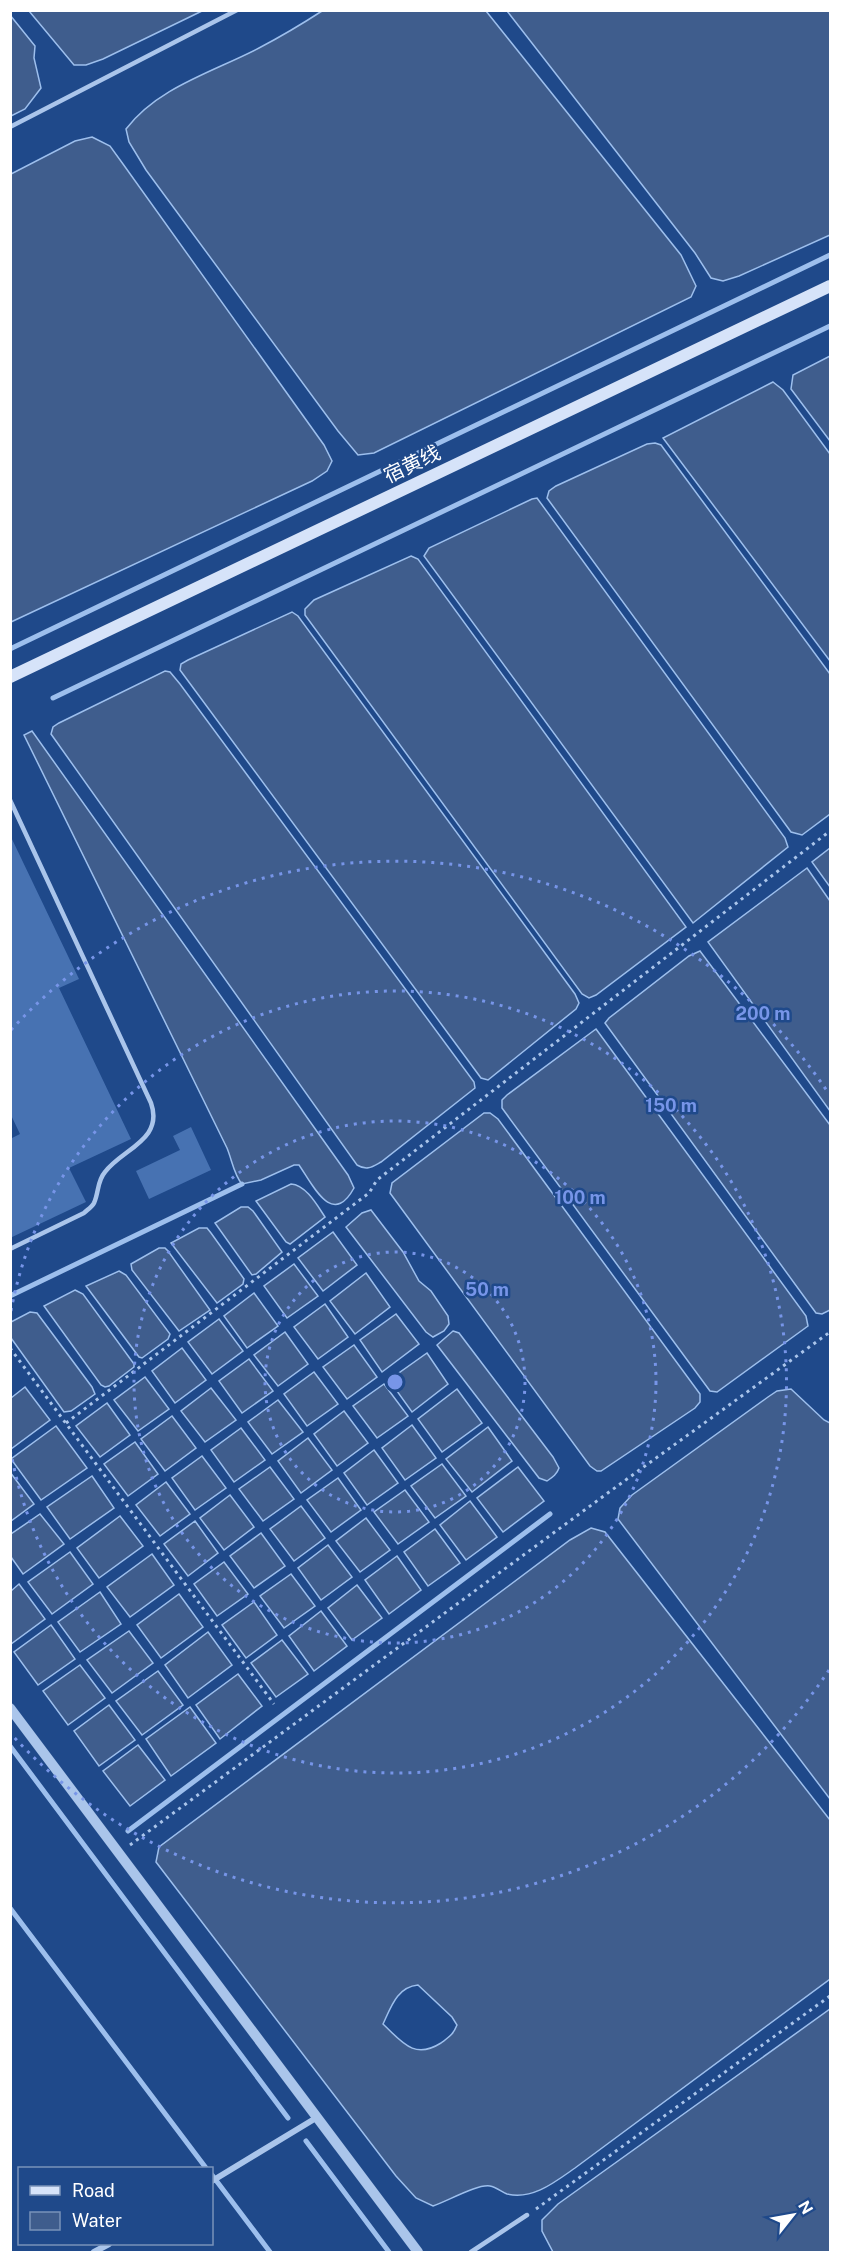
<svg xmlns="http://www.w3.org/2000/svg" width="841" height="2263" font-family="'Public Sans','Noto Sans SC',sans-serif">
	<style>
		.water { fill: #3f5d8d; stroke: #9dbfed; stroke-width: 1.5; fill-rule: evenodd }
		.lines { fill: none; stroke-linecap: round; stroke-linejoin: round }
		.stream { stroke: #9dbfed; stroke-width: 5 }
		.building { fill: #4772b2 }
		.path { stroke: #aac5eb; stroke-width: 3; stroke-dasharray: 3 4.5; stroke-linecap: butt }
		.service { stroke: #aac5eb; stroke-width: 4.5 }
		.minor { stroke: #aac5eb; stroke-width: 6 }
		.tertiary { stroke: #aac5eb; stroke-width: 10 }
		.secondary { stroke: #d6e3f9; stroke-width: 12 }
		.ring { fill: none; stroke: #7795e8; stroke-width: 3; stroke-dasharray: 3 6 }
		.labels { text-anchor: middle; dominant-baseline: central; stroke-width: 5; stroke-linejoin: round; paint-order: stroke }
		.street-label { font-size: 20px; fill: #fff; stroke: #1f498a }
		.centre { fill: #7795e8; stroke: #1f498a; stroke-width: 3 }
		.ring-label { font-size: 18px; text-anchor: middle; font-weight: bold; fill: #7795e8; stroke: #1f498a; stroke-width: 5; stroke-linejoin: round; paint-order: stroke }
	</style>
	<rect width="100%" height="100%" fill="#1f498a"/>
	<g class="water">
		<path d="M29,11H202L103,59L86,65H74Z"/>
		<path d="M322,11H486L681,255L696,286L691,297L374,453L358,455L338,431L146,170L129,142L126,129C158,87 213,72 259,48C280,37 302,24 322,11Z"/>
		<path d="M507,11H830V235L739,276L723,281L711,278L695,253Z"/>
		<path d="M10,15L35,46L34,58L41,88L25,109L11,116Z"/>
		<path d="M92,137L110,146L123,164L324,445L332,461L327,471L312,481L11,622V174L75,141Z"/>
		<path d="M830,356V441L791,389L793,375Z"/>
		<path d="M773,382L783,390L830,454V661L663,438Z"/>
		<path d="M655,443L661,445L830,674V814L802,835L791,832L547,498L549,491L556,486L647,444Z"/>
		<path d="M537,498L785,838L788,847L693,923L424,556L429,548L532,499Z"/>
		<path d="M411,556L418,559L686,927L596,995L589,998L582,994L305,615V609L314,600Z"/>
		<path d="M292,612L298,616L575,994L579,1003L576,1009L488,1080L481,1078L180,670L181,664L188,660Z"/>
		<path d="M165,671L170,672L180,684L474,1082L475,1088L381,1162C372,1167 367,1171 357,1165L51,734L53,727L59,723Z"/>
		<path d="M32,731L348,1175L354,1188C332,1228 313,1185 299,1165H294L261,1180L242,1184C234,1175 232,1160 227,1148L24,735Z"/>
		<path d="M830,848V887L812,862Z"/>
		<path d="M807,868L830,901V1111L708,942Z"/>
		<path d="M700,951L830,1125V1310L822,1314L816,1313L605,1023L609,1018L689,956Z"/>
		<path d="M596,1029L806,1316L808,1326L717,1392L710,1391L502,1108V1100L507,1095Z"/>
		<path d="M484,1113H490L498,1119L700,1394V1402L695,1408L601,1471H597L590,1466L390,1193L392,1183Z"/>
		<path d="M291,1184C306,1185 317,1205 325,1217L290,1244L286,1242L256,1201Z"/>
		<path d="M241,1207H248L253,1211L282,1252L256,1274L252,1275L215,1223Z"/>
		<path d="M371,1210L403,1252L419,1281L431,1291L448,1316L449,1324L444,1331L433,1337L426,1332L346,1227L362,1213Z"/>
		<path d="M199,1228H207L211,1233L244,1279L243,1284L217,1303L171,1243Z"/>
		<path d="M333,1232L357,1265L323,1291L298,1258Z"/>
		<path d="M159,1248H165L168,1251L210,1310L179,1331L132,1270L131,1264Z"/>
		<path d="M294,1264L318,1296L287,1318L264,1286Z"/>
		<path d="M119,1271L126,1275L170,1334L168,1339L142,1358L139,1357L86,1286Z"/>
		<path d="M366,1273L390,1307L355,1334L330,1301Z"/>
		<path d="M75,1290L83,1294L134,1364V1367L109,1386L105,1387L101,1385L44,1306Z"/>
		<path d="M254,1293L278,1326L247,1348L224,1316Z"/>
		<path d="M325,1304L348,1337L318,1359L294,1327Z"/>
		<path d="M30,1312L37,1313L92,1387L95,1394L71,1411L64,1412L11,1338V1322Z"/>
		<path d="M396,1314L419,1344L382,1372L360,1340Z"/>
		<path d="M219,1319L243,1351L212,1374L188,1342Z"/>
		<path d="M453,1331L459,1333L553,1457L559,1468C557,1474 553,1477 547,1481L539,1478L437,1345Z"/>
		<path d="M285,1332L308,1364L278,1386L254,1355Z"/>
		<path d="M354,1345L377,1377L347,1399L323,1367Z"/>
		<path d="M182,1348L206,1380L175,1403L152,1371Z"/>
		<path d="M427,1353L448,1384L412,1412L389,1380Z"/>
		<path d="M249,1359L273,1391L242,1413L219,1381Z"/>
		<path d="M314,1372L338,1404L307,1426L284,1394Z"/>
		<path d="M145,1377L169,1409L138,1431L114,1400Z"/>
		<path d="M384,1384L408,1416L377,1438L353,1406Z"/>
		<path d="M25,1387L50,1420L11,1449V1398Z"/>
		<path d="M211,1388L236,1420L205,1442L181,1411Z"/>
		<path d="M457,1389L482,1423L442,1452L418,1419Z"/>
		<path d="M791,1389L824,1420L830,1423V1799L618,1519L620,1508L632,1495L768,1397L777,1391Z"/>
		<path d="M278,1400L303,1432L272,1454L248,1422Z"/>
		<path d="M107,1403L130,1435L100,1457L76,1426Z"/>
		<path d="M344,1411L368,1443L337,1466L314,1434Z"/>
		<path d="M172,1416L196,1448L165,1471L141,1439Z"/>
		<path d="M412,1425L436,1458L405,1480L382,1448Z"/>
		<path d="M56,1426L87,1468L41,1500L11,1459Z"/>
		<path d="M488,1427L512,1461L472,1492L446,1459Z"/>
		<path d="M241,1428L265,1460L234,1482L211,1450Z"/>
		<path d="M308,1438L332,1470L301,1493L278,1461Z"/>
		<path d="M135,1442L158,1474L128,1496L104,1464Z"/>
		<path d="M374,1450L398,1483L367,1505L344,1473Z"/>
		<path d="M202,1456L226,1488L195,1510L172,1478Z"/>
		<path d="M442,1464L466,1496L435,1518L411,1486Z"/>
		<path d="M270,1467L294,1499L263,1521L239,1489Z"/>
		<path d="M518,1467L544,1501L503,1532L477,1498Z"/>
		<path d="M10,1472L34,1504L11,1521H10Z"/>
		<path d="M92,1476L114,1508L70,1539L47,1507Z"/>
		<path d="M338,1478L361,1510L331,1532L307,1500Z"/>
		<path d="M166,1482L190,1514L160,1536L136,1505Z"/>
		<path d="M405,1490L429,1522L398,1544L374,1512Z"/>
		<path d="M230,1495L254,1527L224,1550L200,1518Z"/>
		<path d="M470,1501L497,1537L466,1560L440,1525Z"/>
		<path d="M301,1506L325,1538L294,1561L270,1529Z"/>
		<path d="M40,1514L64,1544L23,1574L11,1557V1534Z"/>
		<path d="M120,1516L143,1546L99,1578L77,1548Z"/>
		<path d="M366,1518L390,1550L360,1572L336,1541Z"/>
		<path d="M195,1521L218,1553L188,1576L164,1544Z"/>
		<path d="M591,1528L605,1532L830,1820V1979L575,2168C555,2182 533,2200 507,2194C502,2192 496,2187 490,2186C477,2184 448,2201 433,2206L416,2198L396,2176L156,1862L159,1847L570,1540ZM418,1985L452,2017L457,2025C453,2035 449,2037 441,2043C414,2060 402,2042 383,2024C391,2007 397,1987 418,1985Z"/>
		<path d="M435,1529L460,1563L428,1586L404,1552Z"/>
		<path d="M261,1533L285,1566L254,1588L230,1556Z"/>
		<path d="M328,1545L352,1577L321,1600L298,1568Z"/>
		<path d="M70,1552L93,1584L52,1614L28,1582Z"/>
		<path d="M152,1554L174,1585L130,1617L107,1587Z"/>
		<path d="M397,1556L421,1590L389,1614L365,1580Z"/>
		<path d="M224,1562L248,1594L217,1616L194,1584Z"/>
		<path d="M291,1574L315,1606L284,1628L260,1596Z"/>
		<path d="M19,1584L45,1619L11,1644V1591Z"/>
		<path d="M357,1585L382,1618L352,1640L328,1608Z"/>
		<path d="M100,1592L121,1624L80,1652L58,1622Z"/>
		<path d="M179,1594L203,1627L161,1658L137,1625Z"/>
		<path d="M254,1602L277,1635L246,1658L222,1625Z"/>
		<path d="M321,1611L347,1646L314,1671L289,1636Z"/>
		<path d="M51,1625L75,1659L38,1685L14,1652Z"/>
		<path d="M129,1631L153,1663L112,1693L87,1660Z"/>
		<path d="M208,1632L232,1665L188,1698L165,1665Z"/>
		<path d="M282,1640L308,1674L276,1697L251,1663Z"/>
		<path d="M80,1665L105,1698L68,1725L43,1691Z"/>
		<path d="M158,1671L183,1705L142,1735L116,1701Z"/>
		<path d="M238,1674L262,1706L220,1739L196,1705Z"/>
		<path d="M109,1705L135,1740L99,1766L74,1731Z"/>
		<path d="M190,1707L216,1743L171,1776L146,1739Z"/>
		<path d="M138,1745L165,1780L130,1806L103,1771Z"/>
		<path d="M830,2009V2252H553L542,2231V2220L558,2204Z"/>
	</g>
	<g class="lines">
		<g class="stream">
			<path d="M10,649L830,255"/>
			<path d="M53,698L830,326"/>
			<path d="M10,1296L242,1184"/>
			<path d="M10,1746L288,2118"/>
			<path d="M128,1831L550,1514"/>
			<path d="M10,1908L206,2168"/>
			<path d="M306,2141L389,2252"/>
			<path d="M212,2175L270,2252"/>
		</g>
	</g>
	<g class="building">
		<path d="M10,835L79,979L59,988L131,1139L69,1168L86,1202L10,1238V1139L20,1134L10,1113Z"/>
		<path d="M191,1127L211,1170L149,1199L136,1171L180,1150L173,1136Z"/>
	</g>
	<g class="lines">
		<g class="path">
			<path d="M10,1348L274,1704"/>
			<path d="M66,1423L369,1193L377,1180L830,831"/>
			<path d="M130,1845L605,1495L830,1332"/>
			<path d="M536,2209L830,1996"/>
		</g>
		<g class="service">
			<path d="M10,127L237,10"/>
			<path d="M10,800L151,1103C164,1140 122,1149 105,1172C97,1181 99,1192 94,1203C92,1207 87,1210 84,1213L10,1249"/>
			<path d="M471,2252L527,2215"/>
		</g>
		<g class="minor">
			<path d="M212,2181L316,2118"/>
			<path d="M94,2252L109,2244"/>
		</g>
		<path class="tertiary" d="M10,1708L418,2252"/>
		<path class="secondary" d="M10,677L830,286"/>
	</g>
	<g class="ring">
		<circle cx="395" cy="1382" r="130"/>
		<circle cx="395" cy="1382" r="261"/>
		<path d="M11 1311A391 391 0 1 1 11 1453"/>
		<path d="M829 1670A521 521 0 0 1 11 1734M11 1030A521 521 0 0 1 829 1094"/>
	</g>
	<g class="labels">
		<g class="street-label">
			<text transform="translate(412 464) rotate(-26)">宿黄线</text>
		</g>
	</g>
	<circle cx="395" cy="1382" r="9" class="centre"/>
	<g class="ring-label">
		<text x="763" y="1020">200 m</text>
		<text x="671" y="1112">150 m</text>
		<text x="580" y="1204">100 m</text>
		<text x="487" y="1296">50 m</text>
	</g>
	<rect width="841" height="2263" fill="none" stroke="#ffffff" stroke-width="24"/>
	<rect x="18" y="2167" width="195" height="78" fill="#1f498a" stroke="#7992b9" stroke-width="1.5"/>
	<rect x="30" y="2186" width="30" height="9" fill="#d6e3f9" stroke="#7992b9" stroke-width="1.5"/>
	<text x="72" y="2197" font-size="18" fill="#ffffff">Road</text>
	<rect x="30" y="2212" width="30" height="18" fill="#3f5d8d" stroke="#7992b9" stroke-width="1.5"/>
	<text x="72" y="2227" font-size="18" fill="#ffffff">Water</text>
	<g transform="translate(793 2215) rotate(59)" stroke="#1f498a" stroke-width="4.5" paint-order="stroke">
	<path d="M0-4.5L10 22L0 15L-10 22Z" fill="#ffffff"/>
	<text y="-9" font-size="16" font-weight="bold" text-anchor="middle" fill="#ffffff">N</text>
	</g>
</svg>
